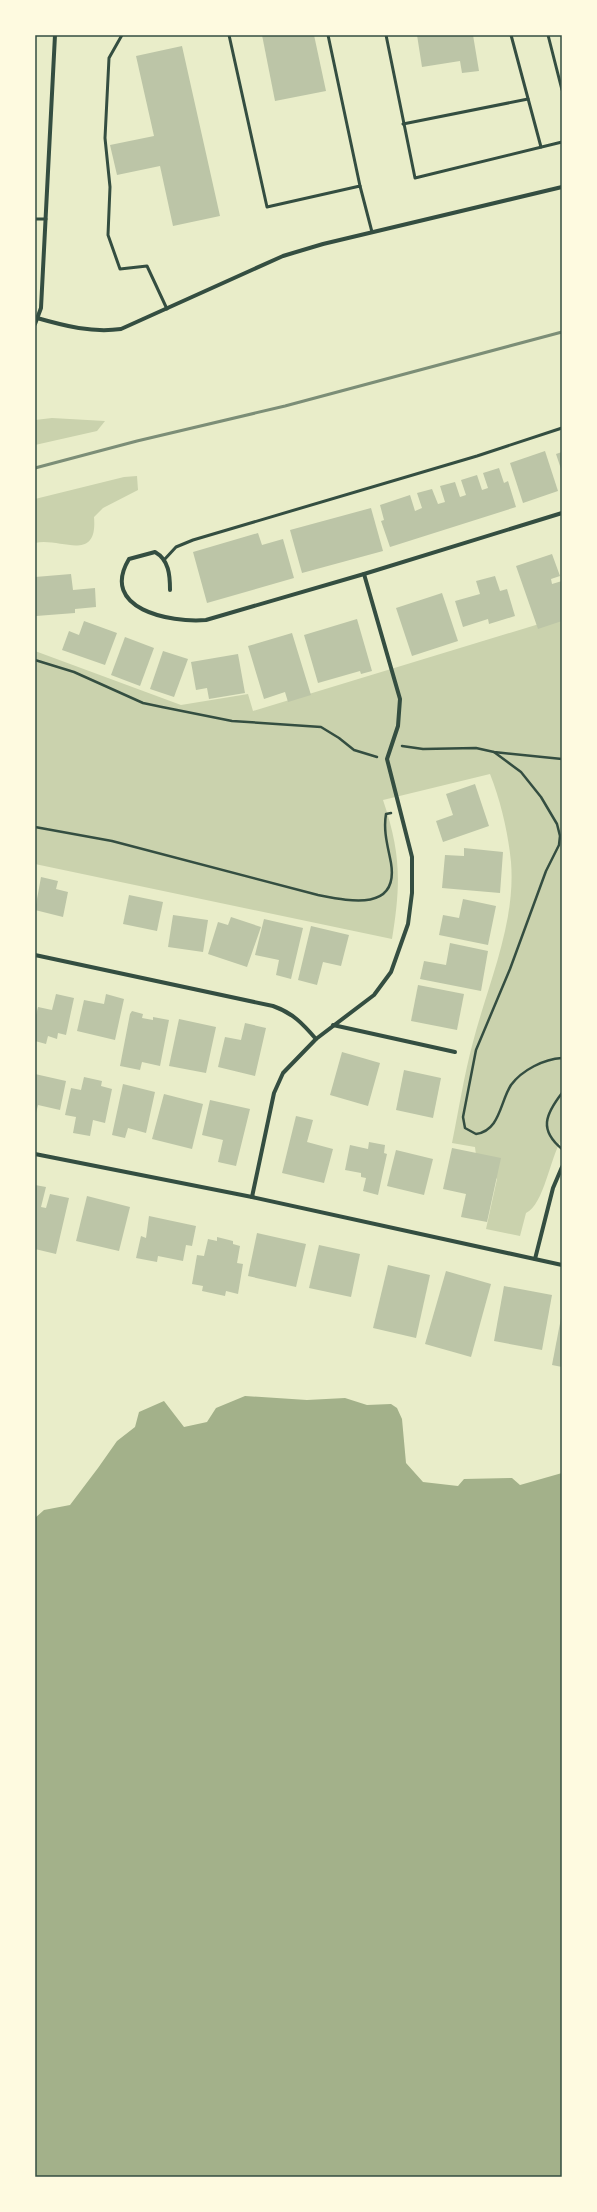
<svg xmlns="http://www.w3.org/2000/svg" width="597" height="2212" font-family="Rubik,sans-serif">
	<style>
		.green { fill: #cad2ad }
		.water { fill: #a3b18a }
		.building { fill: #bcc5a7 }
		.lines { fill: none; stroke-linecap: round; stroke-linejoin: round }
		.path { stroke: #344e41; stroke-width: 2.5 }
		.service { stroke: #344e41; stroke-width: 3 }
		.minor { stroke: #344e41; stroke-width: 4 }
		.rail { stroke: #7c8e77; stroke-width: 3 }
		.neatline { fill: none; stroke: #344e41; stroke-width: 1.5 }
	</style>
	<rect width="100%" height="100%" fill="#e9edc9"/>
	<g class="green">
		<path d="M52,418L105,421L97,431L35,445V420Z"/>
		<path d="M137,476L138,490L103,508L94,517C98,564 60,537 35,543V499L124,477Z"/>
		<path d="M562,617V1139C550,1157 544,1205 526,1213L520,1236L486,1229L497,1179L476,1155L475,1147L452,1143C459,1109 464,1075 473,1042C488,984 516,923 511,862C508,832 501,802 490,774L383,800C401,853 401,884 392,939L35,864V651L181,705L248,694L253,711Z"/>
	</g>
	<path class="water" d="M245,1396L307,1400L345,1398L367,1405L391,1404L397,1408L402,1419L406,1463L423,1482L458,1486L464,1479L512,1478L520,1485L562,1473V2177H35V1518L44,1510L70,1505L98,1468L117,1441L135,1427L139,1412L164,1401L184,1427L207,1422L216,1408Z"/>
	<g class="building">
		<path d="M262,35H314L326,91L275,101Z"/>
		<path d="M417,35H473L479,71L462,73L460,61L422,67Z"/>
		<path d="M182,46L220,216L173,226L160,166L117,175L110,145L154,136L136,56Z"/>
		<path d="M545,451L558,491L523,503L510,463Z"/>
		<path d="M562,452V472L556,454Z"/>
		<path d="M499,468L504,483L508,481L516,507L390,547L381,521L384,520L380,505L410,495L415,511L422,508L417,493L432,489L438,504L445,502L440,486L455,482L460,497L466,495L461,480L477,475L482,490L488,488L483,473Z"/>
		<path d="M371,508L383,551L302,573L290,530Z"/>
		<path d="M258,533L262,545L283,539L294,578L207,603L193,552Z"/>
		<path d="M552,554L560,576L551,579L552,584L562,581V621L538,629L516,566Z"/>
		<path d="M71,574L73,590L95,588L96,607L75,609V613L36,616L35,577Z"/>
		<path d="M495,576L500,591L507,589L515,616L489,624L488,619L463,627L455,601L480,594L476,581Z"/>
		<path d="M442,593L458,641L412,656L396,608Z"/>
		<path d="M357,619L372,671L361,674L360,671L318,683L304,635Z"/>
		<path d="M84,621L117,633L105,665L62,650L69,631L79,635Z"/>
		<path d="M292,633L311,695L288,702L285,692L264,699L248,646Z"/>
		<path d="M125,637L154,648L140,686L111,675Z"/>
		<path d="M163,651L188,659L174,697L150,689Z"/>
		<path d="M238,654L245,693L209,699L207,688L196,690L191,662Z"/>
		<path d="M475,784L489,826L443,842L436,821L453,815L446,794Z"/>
		<path d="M464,848L503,852L500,893L442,888L445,855L464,856Z"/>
		<path d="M41,877L58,881L56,889L68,892L63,917L35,910Z"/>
		<path d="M129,895L163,902L157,931L123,924Z"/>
		<path d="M463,899L496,906L488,945L439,935L443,915L459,918Z"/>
		<path d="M173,915L208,920L203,952L168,947Z"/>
		<path d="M231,917L261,927L247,967L208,954L218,922L228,925Z"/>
		<path d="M264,919L303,928L291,979L276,975L279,960L255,955Z"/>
		<path d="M311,926L349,935L341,966L323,962L317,985L298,980Z"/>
		<path d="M450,943L488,951L481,991L420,979L424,961L446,965Z"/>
		<path d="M418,985L464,994L457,1030L411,1021Z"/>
		<path d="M56,994L74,998L66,1035L58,1033L57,1039L48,1036L46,1044L35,1041V1019L38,1007L52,1010Z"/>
		<path d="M106,994L124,999L115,1040L77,1031L84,1000L104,1004Z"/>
		<path d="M132,1011L143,1014L142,1018L153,1020V1017L169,1020L160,1066L142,1062L140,1070L120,1066L130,1014Z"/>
		<path d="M179,1019L216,1027L206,1073L169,1066Z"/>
		<path d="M245,1023L266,1028L255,1076L218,1067L225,1037L241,1040Z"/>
		<path d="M342,1052L380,1063L368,1106L330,1095Z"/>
		<path d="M404,1070L441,1078L433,1118L396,1110Z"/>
		<path d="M35,1074L66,1081L60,1110L38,1105L35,1117Z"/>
		<path d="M84,1077L102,1081L101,1086L112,1089L105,1123L93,1120L90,1136L73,1133L76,1117L65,1115L71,1088L81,1090Z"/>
		<path d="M123,1084L155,1092L146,1133L128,1128L125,1138L112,1135Z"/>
		<path d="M164,1094L203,1104L192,1149L152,1139Z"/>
		<path d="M210,1100L250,1109L236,1166L218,1162L223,1140L202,1135Z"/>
		<path d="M296,1116L313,1120L307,1142L333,1149L324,1183L282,1173Z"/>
		<path d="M369,1142L385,1145L384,1153L387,1154L378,1195L363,1191L366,1178L361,1177V1173L345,1170L350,1145L368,1149Z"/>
		<path d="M452,1148L501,1158L487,1222L461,1217L466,1194L443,1189Z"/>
		<path d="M396,1150L433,1159L424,1195L387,1186Z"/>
		<path d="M35,1185L46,1187L41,1207L46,1208L50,1194L69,1198L56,1254L35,1249Z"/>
		<path d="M87,1196L130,1207L119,1251L76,1241Z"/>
		<path d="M149,1216L196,1226L192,1246L186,1245L183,1261L158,1256L157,1262L136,1258L141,1236L146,1238Z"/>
		<path d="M257,1233L306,1244L296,1287L248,1276Z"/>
		<path d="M217,1237L233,1241V1244L240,1246L237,1263L243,1264L238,1294L226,1291L225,1296L202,1291L203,1286L192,1284L197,1255L204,1256L208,1239L217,1241Z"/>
		<path d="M319,1245L360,1254L351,1297L309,1288Z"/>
		<path d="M388,1265L430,1275L416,1338L373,1328Z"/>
		<path d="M446,1271L491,1284L471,1357L425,1344Z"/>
		<path d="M504,1286L552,1295L542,1350L494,1341Z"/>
		<path d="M561,1318H562V1367L552,1365Z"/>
	</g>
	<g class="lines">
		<g class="path">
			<path d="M35,660L74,672L143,703L162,707L232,721L321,727L339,738L354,750L377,757"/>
			<path d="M402,746L423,749L476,748L494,752L562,759"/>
			<path d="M494,752L521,772L541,797L557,824L560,836L559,845L546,871L510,969L476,1050L463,1117L465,1128L476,1134C500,1131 500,1102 511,1085C522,1070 544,1059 562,1058"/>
			<path d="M35,827L112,841L318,895C349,901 399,912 391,863C388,847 383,831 386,814L391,813"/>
			<path d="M562,1093C545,1115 539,1130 562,1149"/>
		</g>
		<g class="service">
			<path d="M122,35L109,58L105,138L110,187L108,235L120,269L147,266L167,309"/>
			<path d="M229,35L267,207L360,186L372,232"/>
			<path d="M328,35L360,186"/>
			<path d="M386,35L415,178L562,142"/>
			<path d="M511,35L541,147"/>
			<path d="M548,35L562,90"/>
			<path d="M403,124L528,99"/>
			<path d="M35,219H46"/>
			<path d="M164,560L176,547L193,540L477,456L562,428"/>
		</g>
		<g class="minor">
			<path d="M37,318C65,326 92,333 121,329L283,256L323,244L562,187"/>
			<path d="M35,324L41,308L55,35"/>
			<path d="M170,590C170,575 169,560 155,552L129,559C99,609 170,623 206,620L364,574L562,513"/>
			<path d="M35,955L273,1006C293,1013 303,1024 316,1039"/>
			<path d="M333,1025L455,1052"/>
			<path d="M35,1154L252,1197L562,1265"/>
			<path d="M252,1197L274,1093L283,1073L316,1039L374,995L391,972L408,924L412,893V857L387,759L398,726L400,699L364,574"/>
			<path d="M535,1259L553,1188L562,1167"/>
		</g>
		<path class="rail" d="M35,468L137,441L285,406L562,332"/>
	</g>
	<rect width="597" height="2212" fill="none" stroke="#fefae0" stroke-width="72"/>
	<rect x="36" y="36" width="525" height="2140" class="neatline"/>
</svg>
